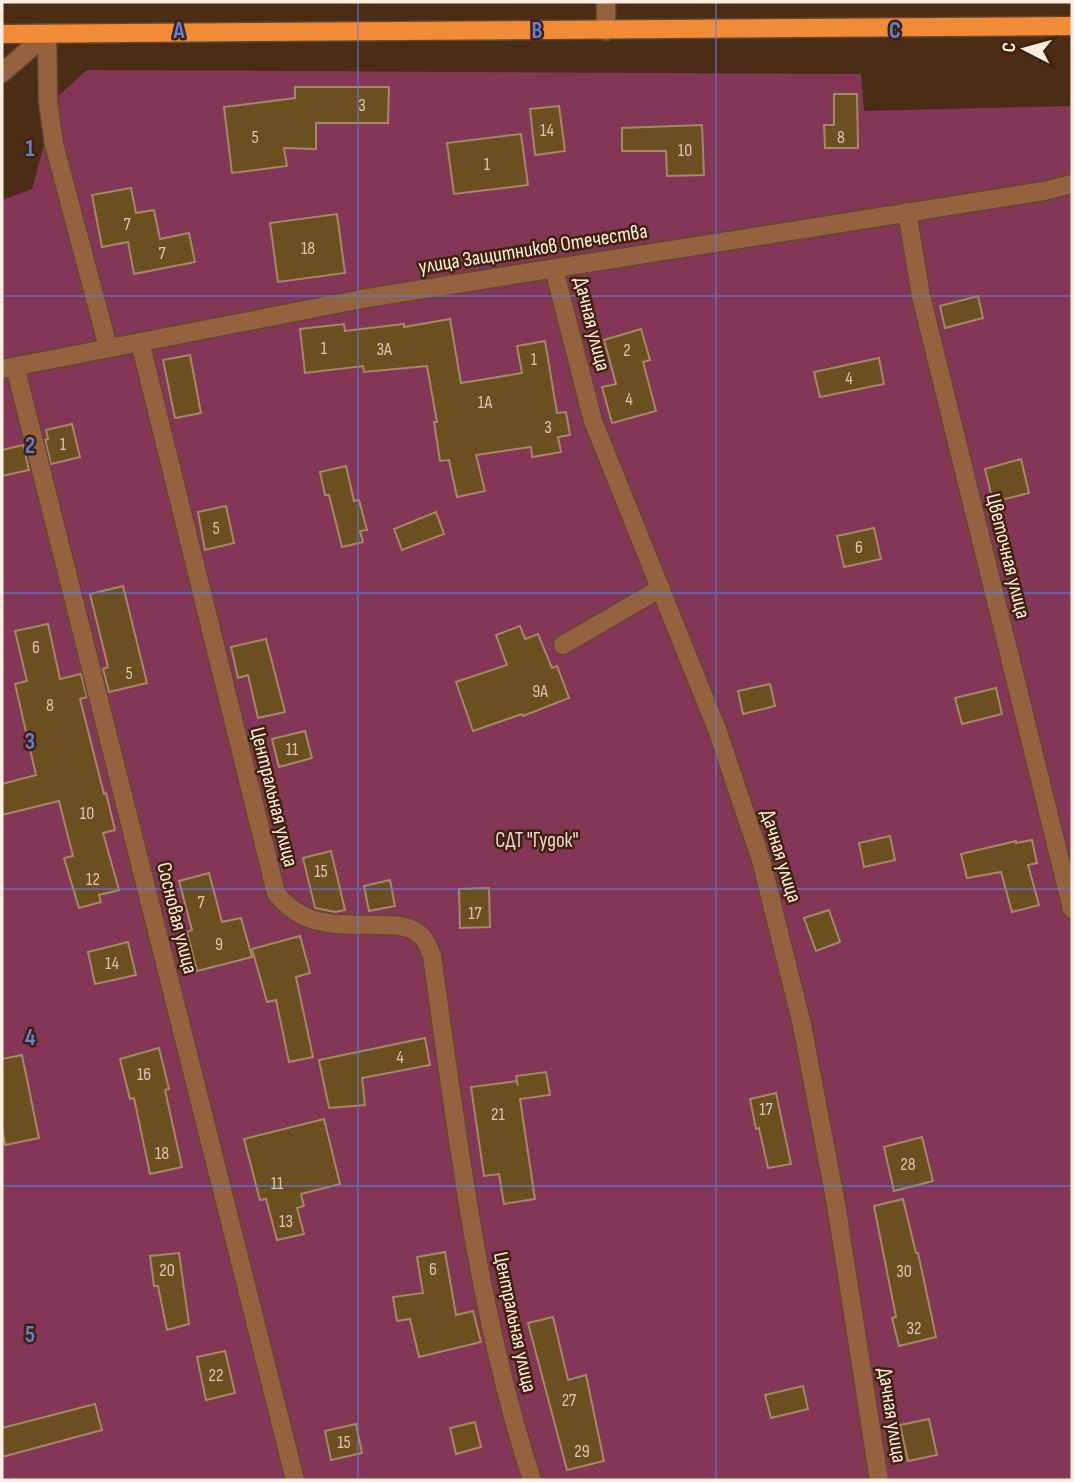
<svg xmlns="http://www.w3.org/2000/svg" width="1074" height="1482" font-family="'Sofia Sans Condensed',sans-serif">
	<style>
		.green { fill: #843657 }
		.building { fill: #6c4f21; stroke: #a38966; stroke-width: 2 }
		.lines { fill: none; stroke-linecap: round; stroke-linejoin: round }
		.minor-casing { stroke: #644731; stroke-width: 21 }
		.major-casing { stroke: #644731; stroke-width: 21 }
		.minor { stroke: #94623e; stroke-width: 18 }
		.major { stroke: #f18b37; stroke-width: 18 }
		.grid { fill: none; stroke: #607edb; stroke-width: 2; stroke-opacity: 0.55 }
		.labels { text-anchor: middle; dominant-baseline: central; stroke-width: 5; stroke-linejoin: round; paint-order: stroke }
		.number-label { font-size: 18px; fill: #dac6b2 }
		.street-label { font-size: 21px; fill: #feeee2; stroke: #40220a }
		.park-label { font-size: 21px; fill: #f1d7df; stroke: #40220a }
		.grid-label { font-size: 23px; text-anchor: middle; font-weight: bold; fill: #607edb; stroke: #40220a; stroke-width: 5; stroke-linejoin: round; paint-order: stroke }
	</style>
	<rect width="100%" height="100%" fill="#4b2c14"/>
	<path class="green" d="M87,70L861,74L864,111L1072,106V1480H2V200L32,189L57,97Z"/>
	<g class="building">
		<path d="M295,87H389L388,123H316V149L284,148L287,166L232,173L224,107L295,98Z"/>
		<path d="M834,94H857L858,148H825L824,125H834Z"/>
		<path d="M559,106L565,151L535,155L530,109Z"/>
		<path d="M702,125L704,175L667,176L666,151H622V128Z"/>
		<path d="M521,134L528,185L454,194L447,143Z"/>
		<path d="M131,188L136,213L154,210L160,239L189,233L195,262L134,274L128,242L102,247L92,195Z"/>
		<path d="M337,214L345,273L278,282L270,223Z"/>
		<path d="M978,296L983,318L945,328L940,306Z"/>
		<path d="M450,319L461,383L522,373L517,346L545,341L557,413L566,412L570,435L558,437L561,452L532,457L531,447L476,455L485,491L457,497L449,460L440,461L434,422H437L427,366L364,372L363,366L305,373L300,329L344,324L345,331L404,324V327Z"/>
		<path d="M641,329L650,360L643,362L656,411L612,423L602,387L616,384L604,340Z"/>
		<path d="M190,355L201,413L175,418L163,360Z"/>
		<path d="M879,358L884,384L820,397L814,372Z"/>
		<path d="M72,424L80,457L51,464L45,440L48,439L46,430Z"/>
		<path d="M23,445L29,470L2,476V450Z"/>
		<path d="M1021,459L1029,493L993,502L985,469Z"/>
		<path d="M346,466L354,501L359,500L367,530L360,531L363,542L342,547L329,495H325L320,472Z"/>
		<path d="M226,506L234,543L205,550L198,512Z"/>
		<path d="M436,512L444,534L402,550L394,529Z"/>
		<path d="M874,528L881,559L844,567L837,536Z"/>
		<path d="M123,586L147,683L109,692L103,669L108,667L90,594Z"/>
		<path d="M48,624L60,679L81,674L87,697L80,699L104,794L106,793L115,830L103,833L119,890L99,895L101,902L79,908L64,858L73,856L59,801L2,815V784L36,775L15,684L27,681L15,631Z"/>
		<path d="M520,626L525,639L538,634L552,668L557,666L569,698L523,716L522,714L473,731L456,682L507,665L496,635Z"/>
		<path d="M266,639L285,712L258,718L248,675L238,678L231,647Z"/>
		<path d="M770,684L775,706L743,714L738,691Z"/>
		<path d="M996,688L1002,714L962,724L955,698Z"/>
		<path d="M305,731L312,758L279,767L272,739Z"/>
		<path d="M890,836L895,860L864,867L859,843Z"/>
		<path d="M1032,840L1037,863L1028,865L1039,905L1012,912L1001,872L967,878L961,854L1016,841V843Z"/>
		<path d="M331,851L345,910L335,912L315,908L303,858Z"/>
		<path d="M209,873L222,922L241,918L252,957L197,971L187,932L192,930L179,881Z"/>
		<path d="M390,880L395,906L369,911L364,886Z"/>
		<path d="M489,888L490,927L460,928L459,889Z"/>
		<path d="M829,910L840,942L816,951L804,918Z"/>
		<path d="M300,936L310,973L296,977L313,1057L289,1062L276,1000L267,1002L252,949Z"/>
		<path d="M128,942L136,975L95,984L88,952Z"/>
		<path d="M425,1038L430,1065L362,1078L365,1105L329,1108L319,1060Z"/>
		<path d="M159,1048L169,1089L165,1090L182,1167L150,1174L134,1098L130,1099L120,1059Z"/>
		<path d="M22,1055L39,1138L5,1145L2,1128V1059Z"/>
		<path d="M546,1072L550,1095L520,1099L535,1199L504,1204L499,1174L484,1176L471,1087L517,1081L518,1086L516,1076Z"/>
		<path d="M776,1093L791,1164L768,1168L759,1128L756,1129L750,1099Z"/>
		<path d="M324,1119L340,1184L301,1194L304,1206L297,1208L304,1234L277,1240L266,1199L260,1200L244,1139Z"/>
		<path d="M922,1137L933,1181L894,1191L884,1147Z"/>
		<path d="M903,1199L916,1253H918L936,1337L899,1346L892,1318L896,1317L874,1206Z"/>
		<path d="M445,1252L456,1315L473,1311L481,1342L419,1357L410,1319L397,1321L393,1297L423,1293L417,1257Z"/>
		<path d="M179,1253L189,1324L167,1330L158,1286H154L150,1256Z"/>
		<path d="M553,1317L568,1380L586,1375L604,1461L567,1470L528,1323Z"/>
		<path d="M225,1351L235,1393L206,1400L197,1357Z"/>
		<path d="M803,1386L808,1409L771,1418L765,1395Z"/>
		<path d="M95,1404L102,1430L2,1457V1428Z"/>
		<path d="M929,1419L937,1455L908,1461L900,1425Z"/>
		<path d="M475,1422L481,1447L456,1454L450,1428Z"/>
		<path d="M356,1424L362,1453L331,1460L325,1431Z"/>
	</g>
	<g class="lines">
		<g class="minor-casing">
			<g id="minor">
				<path d="M606,31V2"/>
				<path d="M47,34L48,101L54,144L108,347"/>
				<path d="M2,73L47,34"/>
				<path d="M907,212L921,296L1072,909"/>
				<path d="M554,269L593,421L718,732L761,860L802,1025L836,1204L879,1480"/>
				<path d="M140,342L276,893C304,929 339,924 381,925C392,925 404,925 413,930C424,935 428,945 432,956C457,1132 477,1311 532,1480"/>
				<path d="M15,366L295,1480"/>
				<path d="M2,369L367,298L1044,191L1072,184"/>
				<path d="M563,645L661,588"/>
			</g>
		</g>
		<g class="major-casing">
			<path id="major" d="M2,34L1072,26"/>
		</g>
		<use href="#minor" class="minor"/>
		<use href="#major" class="major"/>
	</g>
	<path class="grid" d="M358,2V1480M716,2V1480M2,296H1072M2,593H1072M2,889H1072M2,1186H1072"/>
	<g class="labels">
		<g class="number-label">
			<text x="362" y="105">3</text>
			<text x="547" y="130">14</text>
			<text x="255" y="137">5</text>
			<text x="841" y="137">8</text>
			<text x="685" y="150">10</text>
			<text x="487" y="164">1</text>
			<text x="127" y="224">7</text>
			<text x="308" y="248">18</text>
			<text x="162" y="253">7</text>
			<text x="324" y="348">1</text>
			<text x="384" y="349">3А</text>
			<text x="627" y="350">2</text>
			<text x="534" y="359">1</text>
			<text x="849" y="378">4</text>
			<text x="629" y="399">4</text>
			<text x="485" y="402">1А</text>
			<text x="548" y="427">3</text>
			<text x="63" y="444">1</text>
			<text x="216" y="528">5</text>
			<text x="859" y="547">6</text>
			<text x="36" y="647">6</text>
			<text x="129" y="673">5</text>
			<text x="540" y="691">9А</text>
			<text x="50" y="705">8</text>
			<text x="292" y="749">11</text>
			<text x="87" y="813">10</text>
			<text x="321" y="871">15</text>
			<text x="93" y="879">12</text>
			<text x="201" y="902">7</text>
			<text x="475" y="913">17</text>
			<text x="219" y="944">9</text>
			<text x="112" y="963">14</text>
			<text x="400" y="1057">4</text>
			<text x="144" y="1074">16</text>
			<text x="766" y="1109">17</text>
			<text x="498" y="1114">21</text>
			<text x="162" y="1153">18</text>
			<text x="908" y="1164">28</text>
			<text x="277" y="1183">11</text>
			<text x="286" y="1221">13</text>
			<text x="433" y="1269">6</text>
			<text x="167" y="1270">20</text>
			<text x="904" y="1271">30</text>
			<text x="914" y="1328">32</text>
			<text x="216" y="1375">22</text>
			<text x="569" y="1400">27</text>
			<text x="344" y="1442">15</text>
			<text x="582" y="1451">29</text>
		</g>
		<g class="street-label">
			<text transform="translate(533 249) rotate(-9)">улица Защитников Отечества</text>
			<text transform="translate(592 324) rotate(76)">Дачная улица</text>
			<text transform="translate(1008 556) rotate(76)">Цветочная улица</text>
			<text transform="translate(274 797) rotate(76)">Центральная улица</text>
			<text transform="translate(781 856) rotate(73)">Дачная улица</text>
			<text transform="translate(177 918) rotate(76)">Сосновая улица</text>
			<text transform="translate(515 1322) rotate(78)">Центральная улица</text>
			<text transform="translate(892 1415) rotate(81)">Дачная улица</text>
		</g>
		<g class="park-label">
			<text x="537" y="840">СДТ "Гудок"</text>
		</g>
	</g>
	<g class="grid-label">
		<text x="179" y="38">A</text>
		<text x="537" y="38">B</text>
		<text x="895" y="38">C</text>
		<text x="30" y="156">1</text>
		<text x="30" y="453">2</text>
		<text x="30" y="749">3</text>
		<text x="30" y="1045">4</text>
		<text x="30" y="1342">5</text>
	</g>
	<rect width="1074" height="1482" fill="none" stroke="#feeee2" stroke-width="7"/>
	<g transform="translate(1025 49) rotate(276)" stroke="#40220a" stroke-width="5" paint-order="stroke">
	<path d="M0-5L12 26L0 18L-12 26Z" fill="#feeee2"/>
	<text y="-10" font-size="19" font-weight="bold" text-anchor="middle" fill="#feeee2">С</text>
	</g>
</svg>
